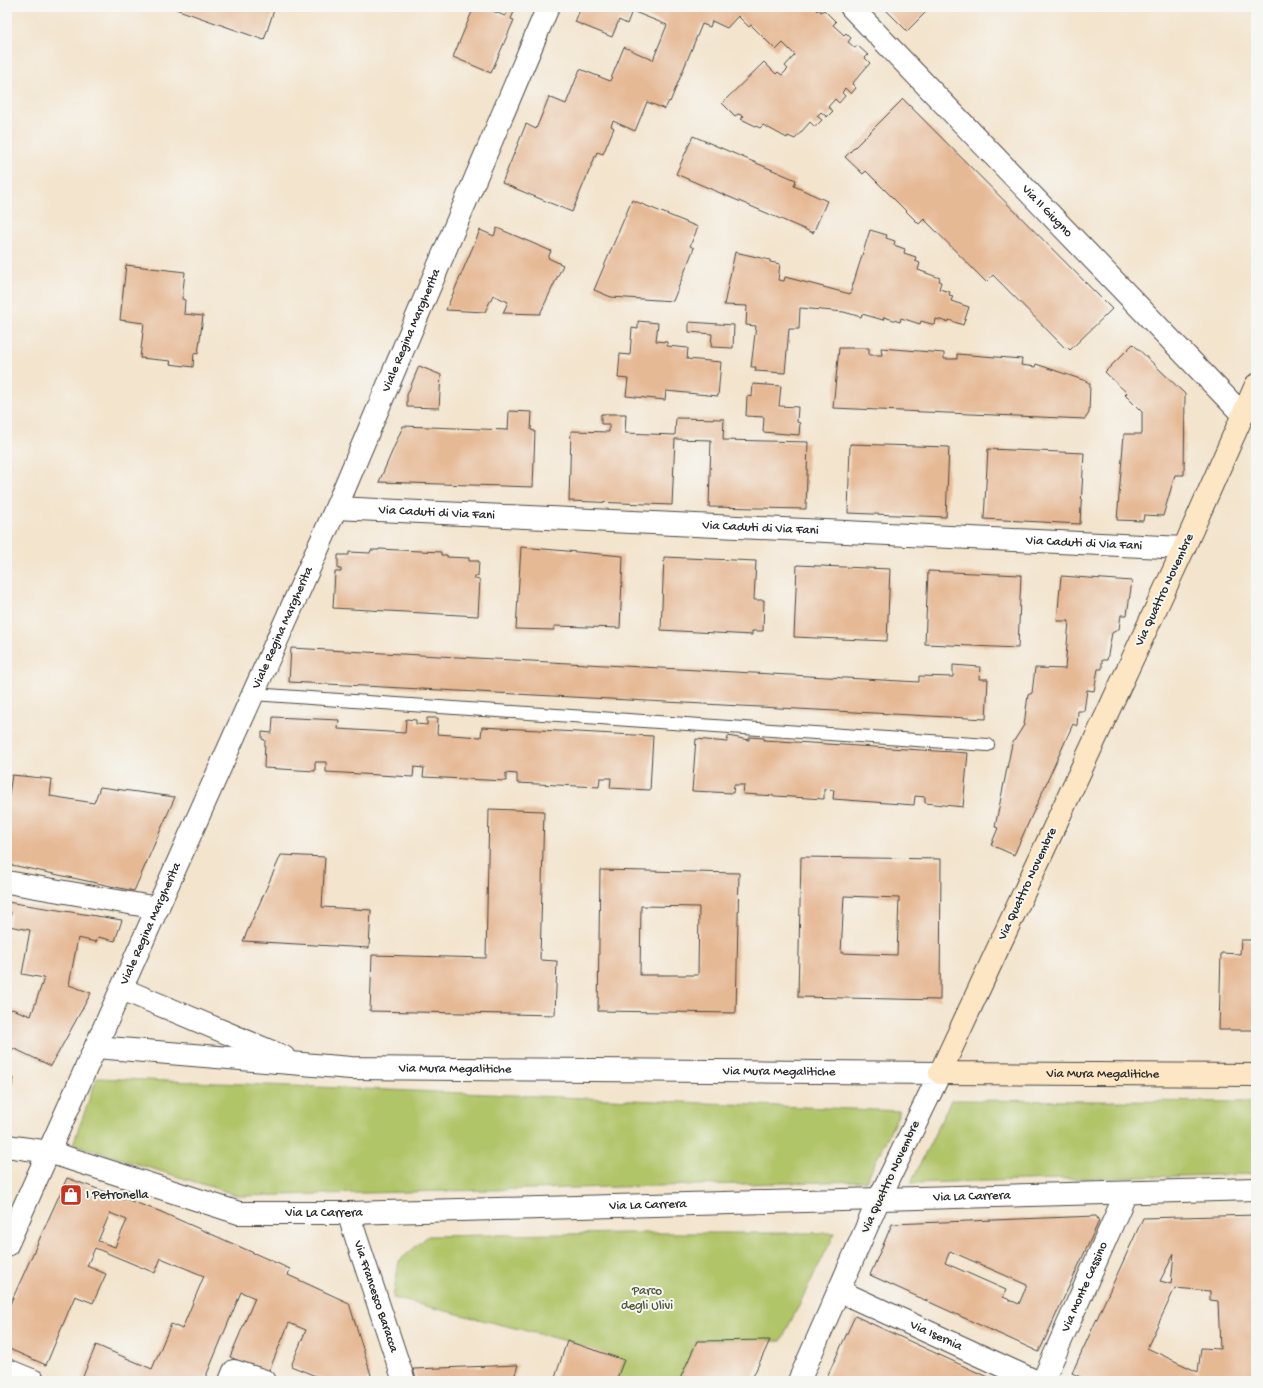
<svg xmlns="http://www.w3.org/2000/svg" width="1263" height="1388" font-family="'Gochi Hand',sans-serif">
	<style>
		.green { fill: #b0c468; stroke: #6e784a }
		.building { fill: #e6b995; fill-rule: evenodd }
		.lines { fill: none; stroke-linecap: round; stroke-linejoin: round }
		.service-casing { stroke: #494743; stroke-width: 14 }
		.minor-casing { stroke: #494743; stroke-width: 24 }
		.secondary-casing { stroke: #494743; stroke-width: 24 }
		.service { stroke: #fff; stroke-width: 12 }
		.minor { stroke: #fff; stroke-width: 22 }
		.secondary { stroke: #fce6c4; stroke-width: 22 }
		.labels { text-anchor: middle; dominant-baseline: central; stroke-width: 4; stroke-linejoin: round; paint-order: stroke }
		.street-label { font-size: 13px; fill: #2b2b2b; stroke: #f6f6f2 }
		.poi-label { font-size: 13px; fill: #2b2b2b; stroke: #f6f6f2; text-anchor: start }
		.park-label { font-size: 13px; fill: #53593d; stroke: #f6f6f2 }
	</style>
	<rect width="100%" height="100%" fill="#f6f6f2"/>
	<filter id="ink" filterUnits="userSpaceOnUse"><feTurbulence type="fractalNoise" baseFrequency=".025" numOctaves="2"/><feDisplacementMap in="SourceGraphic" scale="8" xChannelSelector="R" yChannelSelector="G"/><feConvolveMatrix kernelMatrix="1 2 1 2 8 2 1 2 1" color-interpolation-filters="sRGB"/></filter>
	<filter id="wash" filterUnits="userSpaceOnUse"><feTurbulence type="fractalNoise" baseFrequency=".012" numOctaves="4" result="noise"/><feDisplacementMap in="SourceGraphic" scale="16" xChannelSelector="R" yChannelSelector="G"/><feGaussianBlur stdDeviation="0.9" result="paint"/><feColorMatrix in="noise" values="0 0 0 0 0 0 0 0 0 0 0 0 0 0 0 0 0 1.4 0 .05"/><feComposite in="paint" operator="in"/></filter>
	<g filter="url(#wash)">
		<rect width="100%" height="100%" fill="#f3e4cd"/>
		<g class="green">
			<path d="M97,1078L900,1111L866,1181L240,1196L73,1144Z"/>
			<path d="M951,1100L1256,1102V1174L911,1183Z"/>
			<path d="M630,1233H835L781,1341H697L679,1381H616L624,1361L567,1341L393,1298L399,1261L428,1236Z"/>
		</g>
		<g id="blocks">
			<g class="building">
				<path d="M170,7H275L264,40Z"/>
				<path d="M474,7H483L505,16L509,7H516L511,19L514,20L491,73L453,57Z"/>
				<path d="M581,7H665L674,12L676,7H813L817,11L819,9L821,12L824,10L836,22L833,25L844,35L846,33L851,38L848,42L855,48L857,45L868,55L865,58L870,63L852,84L856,88L851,94L845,88L842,93L845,96L839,103L835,99L828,107L833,111L827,117L821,112L817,116L822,120L815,127L810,122L795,139L788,136L787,138L763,125L760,128L741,119L744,116L738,114L735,116L722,103L764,62L776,74L778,72L782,75L788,69L785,66L795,55L783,43L776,50L751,25L749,27L738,16L727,28L712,21L710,27L702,24L670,102L669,101L665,109L647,102L635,131L613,121L611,126L614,128L603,154L597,152L572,212L502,183L526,124L536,129L549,97L566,104L580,69L610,81L624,47L653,60L667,25L632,11L627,24L619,20L612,37L575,22Z"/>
				<path d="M883,7H931L907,31Z"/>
				<path d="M903,99L1112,309L1070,350L1067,347L1065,348L993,275L986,282L924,219L919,224L866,171L863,174L845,157Z"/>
				<path d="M693,136L796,180L794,186L827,201L813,233L676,174Z"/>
				<path d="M632,200L698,227L690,246L694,248L673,301L611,297L594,290Z"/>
				<path d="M497,228L551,251L548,258L563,265L540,314L503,313L508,302L493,295L485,312L446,310L480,230L494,236Z"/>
				<path d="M870,230L887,235L886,238L895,241L894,245L905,249L904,253L916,257L915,261L920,263L918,270L940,278L939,281L941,282L939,289L950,292L949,295L953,296L951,301L969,307L963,325L949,320L948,322L936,319L935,325L921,321L920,324L901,318L900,322L884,317L883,320L862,314L861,317L844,312L800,308L799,329H789L785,373L755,371L756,367H751L756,326L746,325L747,306L724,305L735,252L770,260V262L780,264L778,280L784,281L785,277L850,294Z"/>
				<path d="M126,265L185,272L182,299L185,300L184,314L203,316L198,354L194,353L193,367L170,364L171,361L140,358L144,323L120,320Z"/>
				<path d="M638,321L658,323L656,341L667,342V346L688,348L687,359L721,362L718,396L666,391L665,400L626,396L628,379L618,378L620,354L630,355L632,328L638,329Z"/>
				<path d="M689,322L734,325L733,348L711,347L712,334L689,332Z"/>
				<path d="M1133,344L1185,394L1184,475H1175L1163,516L1144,515L1143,521L1117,520L1124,434H1142V412L1125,395L1127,393L1105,372Z"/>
				<path d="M839,348H869V355H882L881,348L944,353V359H957V354L1022,359L1021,365L1035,367L1036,364L1086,381L1090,384L1089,413L1085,419L833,408Z"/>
				<path d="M419,366L441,375L439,408L407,407V395Z"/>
				<path d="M753,384L781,386L779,406L798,407L797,422L800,423L799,435L763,432L764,417L746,416L747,396L752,397Z"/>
				<path d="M509,411L532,412L531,430L535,431L533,487L379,482L403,426L508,430Z"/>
				<path d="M601,414H626L625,433L675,435L676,418L724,419L723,440L808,442L806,509L709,507L711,440L675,439L672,505L569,501L571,431L609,432V424H601Z"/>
				<path d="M850,444L949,447L946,517L848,513Z"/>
				<path d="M988,449L1084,453L1080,524L984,519Z"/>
				<path d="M521,547L623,556L620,628L554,626V630L516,629Z"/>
				<path d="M379,549L441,552V555H447V557L469,558V561H479L478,576H475L474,579L480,580L478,616L333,608L335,572H341V569H338V555H349V552L370,553L371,550H379Z"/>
				<path d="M664,557L756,561L754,600H764L763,631H752V635L661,630Z"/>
				<path d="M797,565L890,569L887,641L794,637Z"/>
				<path d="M928,571L1021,575L1018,648L925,644Z"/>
				<path d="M1061,576L1132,581L1127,615H1121L1119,629L1112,633L1107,660H1102V669H1098L1094,691L1087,690L1084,711H1078L1077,726L1073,724L1014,855L991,845L998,828L995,827L1012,744L1024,725L1028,695L1032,693L1035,668L1065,669L1069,621H1057Z"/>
				<path d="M291,648L919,682V676L953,677V665L980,667L979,679H988L986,719L289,682Z"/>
				<path d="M273,717L339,720L338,729L405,733L406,719L416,720V724L427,725V718H438L437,734L481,737L482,727L653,736L650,790L610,788L611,778H600L599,787L517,783V774L506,773V781L423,777L424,768L414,767L413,777L326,772V762H315V771L264,768L265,740L262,739V732L272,733Z"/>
				<path d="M728,736L749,740V737L764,738V740L968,753L963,807L925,803V797L915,796L914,805L833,799L834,790L824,789V799L743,794L744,785H734L733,793L692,791L696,739L727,742Z"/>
				<path d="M12,775L52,779L50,796L94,803L100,787L175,797L134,891L7,864V807Z"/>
				<path d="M489,809L544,811L540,960L557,961L555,1015L370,1011L372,955L486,958Z"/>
				<path d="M281,855L325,857L322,907L371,910L369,948L243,941Z"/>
				<path d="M801,857L941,859L940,1000L798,997ZM844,896L899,898L897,955L841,953Z"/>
				<path d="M600,870L739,873L736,1013L598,1011ZM641,906L699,907L698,975H640Z"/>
				<path d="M7,902L122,920L115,941L98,937L96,942L78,938L69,985L91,993L51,1066L15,1049L7,1048V1014L12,1009L31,1016L44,978L22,974L30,930L9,926L11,912H7Z"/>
				<path d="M1241,940H1256V1030H1219L1221,953L1240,954Z"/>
				<path d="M7,1077L13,1078L8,1112H7Z"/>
				<path d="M67,1178L159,1211L290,1269L288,1275L349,1303L371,1375L365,1381H328L291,1366L306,1330L289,1323L268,1373L230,1357L255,1298L241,1292L204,1381H81L96,1345L152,1369L171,1324L182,1329L204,1276L161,1258L155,1273L95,1248L87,1266L106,1274L93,1303L75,1296L46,1365L7,1348V1311ZM110,1213L127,1220L115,1247L98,1241Z"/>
				<path d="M1256,1215V1381H1089L1072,1373L1143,1218ZM1174,1254L1171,1284L1160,1281ZM1175,1288L1210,1291V1300L1218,1301L1220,1349L1201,1348L1198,1372L1147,1348Z"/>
				<path d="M1096,1216L1099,1221L1039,1352L870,1275L892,1224ZM950,1251L1027,1285L1019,1304L1003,1297L1006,1290L945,1263Z"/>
				<path d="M855,1316L996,1381H825Z"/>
				<path d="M770,1340L751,1381H679L697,1341Z"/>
				<path d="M567,1341L624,1360L616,1381H554Z"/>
				<path d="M518,1365L513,1381H417L413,1369Z"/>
			</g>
		</g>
	</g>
	<g filter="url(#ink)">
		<use href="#blocks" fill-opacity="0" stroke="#494743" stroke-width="1"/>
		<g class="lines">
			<g class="service-casing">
				<path id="service" d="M253,694L988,745"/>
			</g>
			<g class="minor-casing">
				<g id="minor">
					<path id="s1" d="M851,7L1243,415"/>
					<path id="s2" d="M336,508L1184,548"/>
					<path d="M7,882L158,908"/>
					<path d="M122,989L284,1057"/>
					<path id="s3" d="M96,1047L351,1068L940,1073L879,1199L799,1381"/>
					<path id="s4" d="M7,1146L49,1152L239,1213H348L1256,1189"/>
					<path id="s5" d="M348,1213L404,1381"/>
					<path id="s6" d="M7,1245L336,508L548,7"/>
					<path id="s7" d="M839,1291L1035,1381"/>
					<path d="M7,1370L34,1381"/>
					<path d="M230,1381L234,1371L265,1381"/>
					<path id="s8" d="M1043,1381L1126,1193"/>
				</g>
			</g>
			<g class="secondary-casing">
				<g id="secondary">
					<path id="s9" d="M1256,385L1184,548L940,1073L1256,1075"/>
				</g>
			</g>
			<use href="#service" class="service"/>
			<use href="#minor" class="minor"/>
			<use href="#secondary" class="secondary"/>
		</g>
	</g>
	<defs>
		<g id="shop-square" transform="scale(1.15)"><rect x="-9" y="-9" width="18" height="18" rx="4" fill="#c8321e" stroke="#f6f6f2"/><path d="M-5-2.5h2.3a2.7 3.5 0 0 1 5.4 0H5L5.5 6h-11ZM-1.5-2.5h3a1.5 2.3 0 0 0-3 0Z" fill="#fff"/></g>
	</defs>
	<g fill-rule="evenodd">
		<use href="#shop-square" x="71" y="1195"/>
	</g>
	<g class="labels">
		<g class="street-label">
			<text stroke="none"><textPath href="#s1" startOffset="283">Via II Giugno</textPath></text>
			<text stroke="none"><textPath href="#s6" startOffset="1000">Viale Regina Margherita</textPath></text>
			<text stroke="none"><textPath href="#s2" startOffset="101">Via Caduti di Via Fani</textPath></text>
			<text stroke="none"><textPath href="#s2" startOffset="425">Via Caduti di Via Fani</textPath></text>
			<text stroke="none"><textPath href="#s2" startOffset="749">Via Caduti di Via Fani</textPath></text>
			<text transform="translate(1165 590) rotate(-65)">Via Quattro Novembre</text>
			<text stroke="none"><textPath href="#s6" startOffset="676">Viale Regina Margherita</textPath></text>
			<text transform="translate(1028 884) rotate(-65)">Via Quattro Novembre</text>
			<text stroke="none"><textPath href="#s6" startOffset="352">Viale Regina Margherita</textPath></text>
			<text stroke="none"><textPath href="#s3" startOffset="360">Via Mura Megalitiche</textPath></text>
			<text stroke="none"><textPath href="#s3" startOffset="684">Via Mura Megalitiche</textPath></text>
			<text stroke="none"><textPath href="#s9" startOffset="920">Via Mura Megalitiche</textPath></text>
			<text transform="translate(891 1177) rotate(-65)">Via Quattro Novembre</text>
			<text stroke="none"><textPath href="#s4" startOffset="975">Via La Carrera</textPath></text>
			<text stroke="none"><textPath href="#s4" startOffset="651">Via La Carrera</textPath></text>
			<text stroke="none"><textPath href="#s4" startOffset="327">Via La Carrera</textPath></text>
			<text stroke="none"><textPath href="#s8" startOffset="103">Via Monte Cassino</textPath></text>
			<text stroke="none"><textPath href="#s5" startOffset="88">Via Francesco Baracca</textPath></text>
			<text stroke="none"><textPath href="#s7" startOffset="107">Via Isernia</textPath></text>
		</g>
		<g class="poi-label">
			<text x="86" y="1195">I Petronella</text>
		</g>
		<g class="park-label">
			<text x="647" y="1291">Parco<tspan x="647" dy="15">degli Ulivi</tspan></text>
		</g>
	</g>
	<rect width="1263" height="1388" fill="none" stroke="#f6f6f2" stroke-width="24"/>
</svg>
